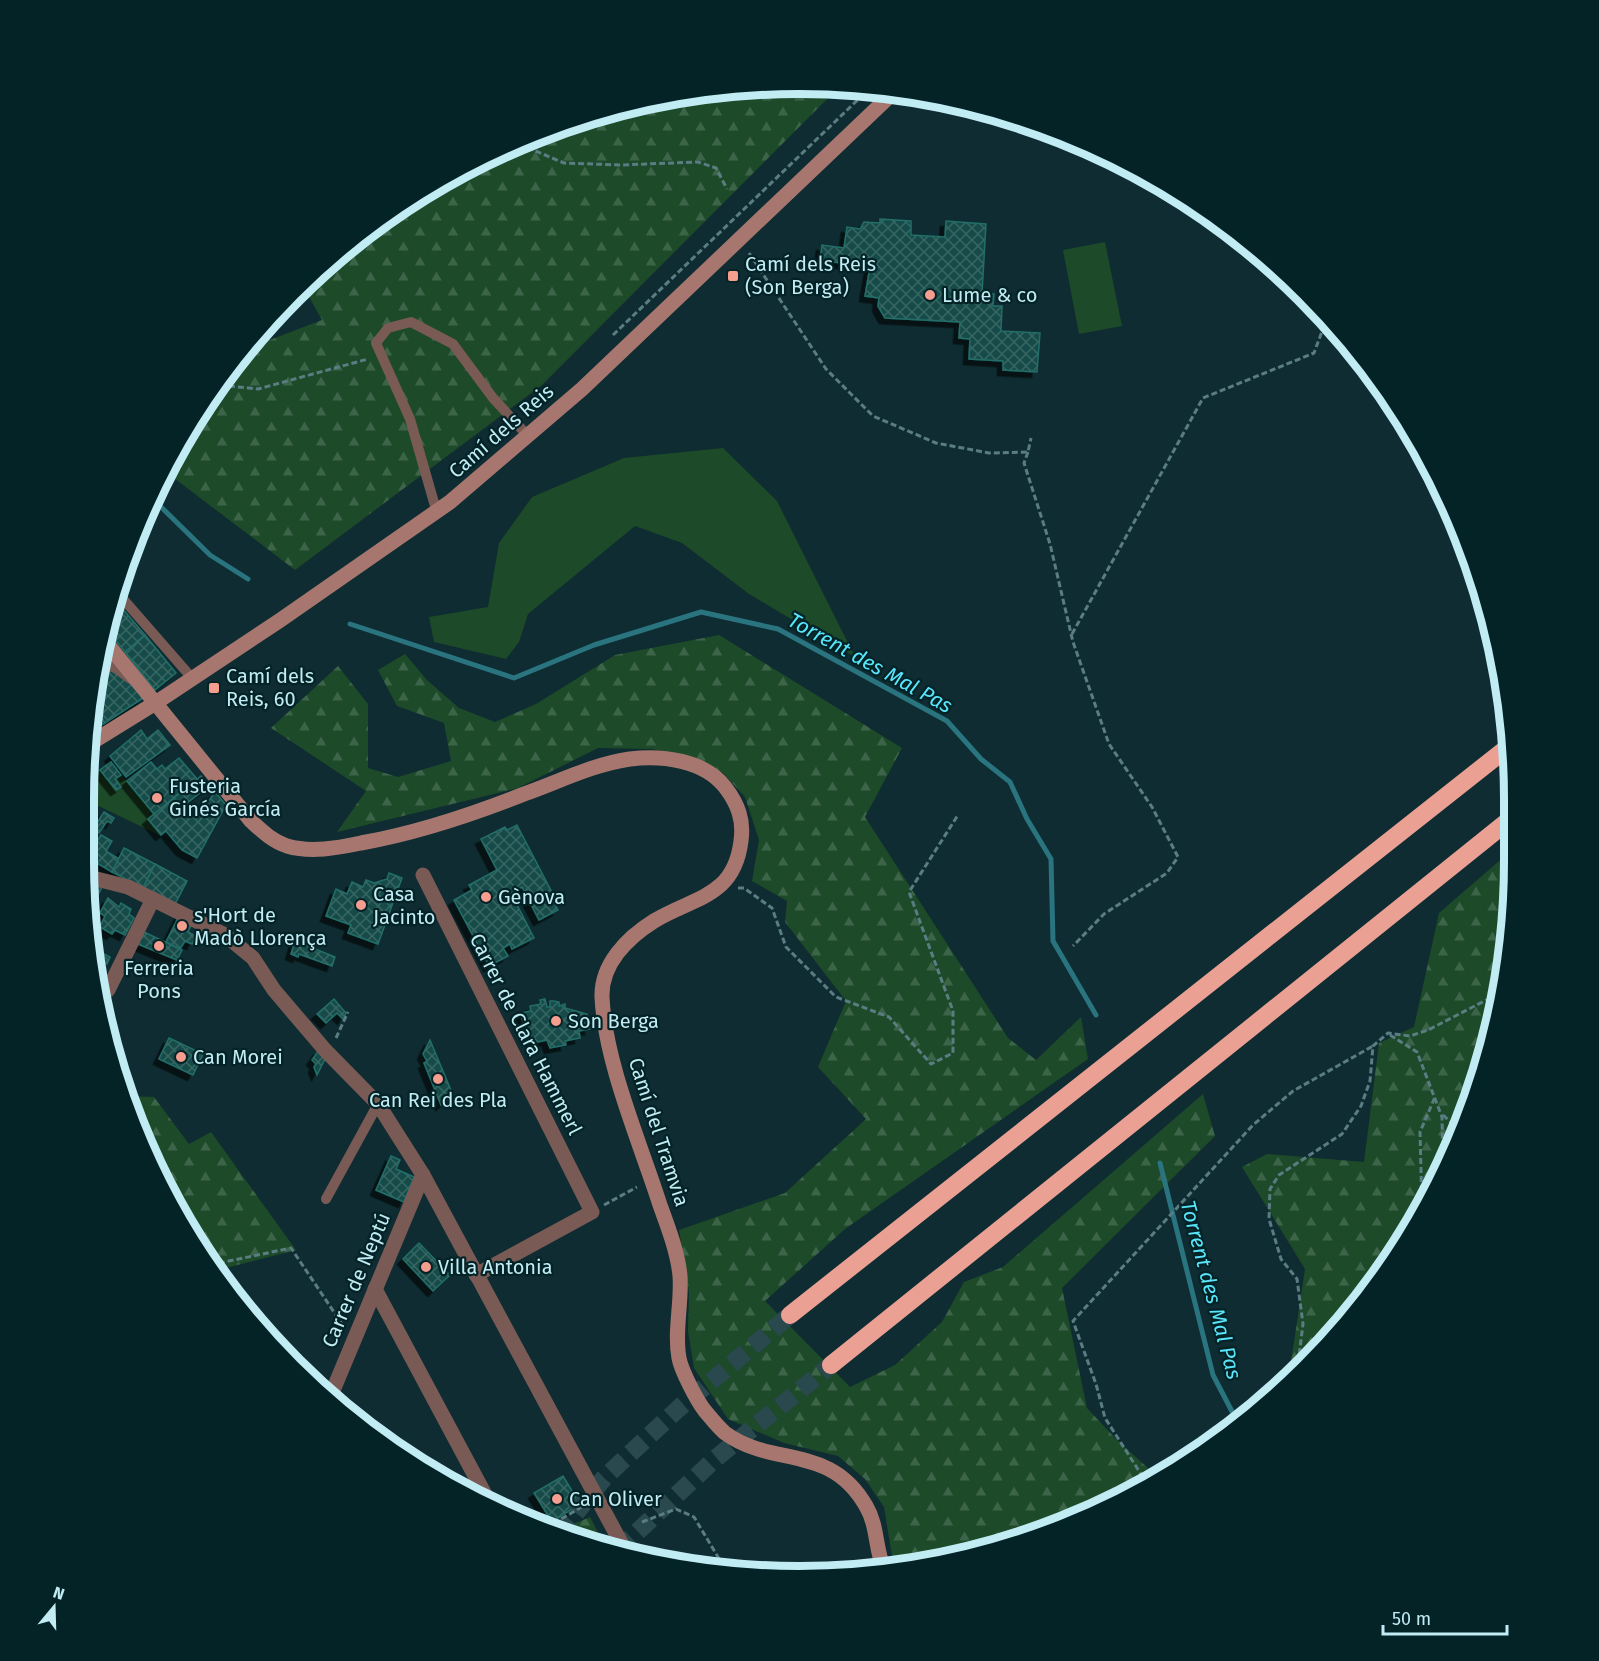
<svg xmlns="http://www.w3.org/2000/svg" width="1599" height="1661" font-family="'Fira Sans',sans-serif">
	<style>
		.green { fill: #1d4a28 }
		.forest { fill: url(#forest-firs) }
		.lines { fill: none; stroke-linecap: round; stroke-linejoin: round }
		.stream { stroke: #29747f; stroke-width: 5 }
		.building { fill: url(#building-cross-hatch); stroke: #226e69; stroke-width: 1.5; filter: url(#shadow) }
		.highway-tunnel { stroke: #29494e; stroke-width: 18; stroke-dasharray: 18 9; stroke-linecap: butt }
		.path { stroke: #5a7d83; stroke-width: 3; stroke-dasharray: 6 3; stroke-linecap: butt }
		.lane { stroke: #795a55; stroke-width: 10 }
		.street { stroke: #795a55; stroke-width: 15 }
		.secondary { stroke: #a7776f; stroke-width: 15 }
		.highway { stroke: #eba094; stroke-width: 18 }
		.poi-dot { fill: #f59d8f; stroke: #042327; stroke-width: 2 }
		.labels { text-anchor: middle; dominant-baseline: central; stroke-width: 4.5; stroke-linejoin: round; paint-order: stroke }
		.poi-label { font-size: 20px; fill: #c1ecf4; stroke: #042327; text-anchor: start }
		.street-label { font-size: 20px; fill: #c1ecf4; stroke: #042327 }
		.water-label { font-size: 21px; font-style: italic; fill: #59e5fb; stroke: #042327 }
		.rim { fill: none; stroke: #c1ecf4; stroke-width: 8 }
	</style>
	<defs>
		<pattern id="forest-firs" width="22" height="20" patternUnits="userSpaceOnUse" patternTransform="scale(1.5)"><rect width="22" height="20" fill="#1d4a28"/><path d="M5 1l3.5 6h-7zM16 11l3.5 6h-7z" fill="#3c6448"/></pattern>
		<pattern id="building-cross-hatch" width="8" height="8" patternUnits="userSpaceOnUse" patternTransform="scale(1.5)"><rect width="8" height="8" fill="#174c49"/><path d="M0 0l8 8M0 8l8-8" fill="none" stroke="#376664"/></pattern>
		<filter id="shadow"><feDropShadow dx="-5.5" dy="5.5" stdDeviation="0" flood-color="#0009"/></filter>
	</defs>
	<rect width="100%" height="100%" fill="#0e2c31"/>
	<g class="green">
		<path d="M1105,242L1122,326L1079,334L1063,250Z"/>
		<path d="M723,448L777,501L855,657L749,594L682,543L635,526L528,614L519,642L506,659L434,642L429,617L488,607L499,543L532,497L624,458Z"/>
		<path d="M88,765L96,773L100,770L116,790L121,787L115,779L121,775L154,814L148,819L163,837L86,800Z"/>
	</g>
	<g class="forest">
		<path d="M752,86L838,88L542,385L295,570L166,472L180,442L246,349L322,320L304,288L364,232L483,158L614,108Z"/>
		<path d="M719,635L902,748L865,817L1008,1038L1036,1060L1081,1017L1088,1059L845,1229L765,1301L850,1387L895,1365L942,1322L964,1282L1003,1267L1203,1094L1215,1136L1062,1288L1087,1408L1116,1439L1160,1479L985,1553L896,1567L893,1562L884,1507L865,1479L838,1456L784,1443L728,1419L694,1368L688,1331L689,1293L679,1230L785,1193L866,1119L818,1067L846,1001L785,922L787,901L752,881L759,840L745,797L723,773L693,757L651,749L598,748L518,788L337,832L366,791L271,728L338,666L368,704V768L398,777L451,761L444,723L397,706L378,670L405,654L427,680L459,708L495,722L536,704L615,655Z"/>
		<path d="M1513,849V909L1491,1047L1441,1178L1367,1297L1288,1382L1305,1269L1242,1167L1267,1154L1364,1162L1379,1043L1414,1027L1439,913Z"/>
		<path d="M127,1096L154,1097L189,1144L211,1132L296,1250L218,1270L220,1277L205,1259L139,1136Z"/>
		<path d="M590,1517L606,1548L570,1539L555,1532Z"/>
	</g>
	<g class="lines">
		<g class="stream">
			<path d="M154,500L210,555L248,579"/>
			<path d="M350,624L514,678L594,645L701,612L778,629L947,721L981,759L1010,782L1027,819L1051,859L1053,941L1096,1015"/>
			<path d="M1160,1163L1213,1375L1238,1423"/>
		</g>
	</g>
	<g class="building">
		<path d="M880,219L911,221V235L945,237L946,221L986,224L982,293L994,294L993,306H1002L1001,331L1040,333L1037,372L1003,370V361L969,359L970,339L959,338L960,322L885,318L878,306L879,298L865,296L870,267L820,260L822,245L844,248L847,227L860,229L864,222L880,223Z"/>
		<path d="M115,600L145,635L125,652L108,631Z"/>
		<path d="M145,635L176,673L155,690L125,652Z"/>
		<path d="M99,668L112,671L128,681L143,698L105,723L91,703Z"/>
		<path d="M98,713L105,723L98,727L94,723L89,726L90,717Z"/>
		<path d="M141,730L147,739L158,730L170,745L126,777L110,756Z"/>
		<path d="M179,758L197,779L154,814L127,781L151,762L157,769L162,765L165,769Z"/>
		<path d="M111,762L121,775L115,779L121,787L116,790L100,770Z"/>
		<path d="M201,776L209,786L186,804L197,818L215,792L226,805L197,858L182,850L166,831L161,835L148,819Z"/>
		<path d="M104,812L114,818L111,823L107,821L99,833L93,829Z"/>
		<path d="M517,825L557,902L554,903L558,910L539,920L522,887L511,893L534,938L512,949L510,944L503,948L508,956L489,966L454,900L472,890L469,885L497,870L481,839L505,827L507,830Z"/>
		<path d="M101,835L112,841L106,851L119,859L112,872L97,863L91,872L85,868V836L96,843Z"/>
		<path d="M124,848L155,864L143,888L112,872Z"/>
		<path d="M155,864L187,881L175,904L143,888Z"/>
		<path d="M389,873L402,878L378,944L348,933L351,925L326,916L336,889L347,894L352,882L363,887L366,880L374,883L387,879Z"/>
		<path d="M86,880L103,885L91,909L89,908Z"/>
		<path d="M108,898L119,907L121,903L131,909L129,914L134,918L125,935L115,930L112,934L100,927L105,916L100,913Z"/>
		<path d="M180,914L193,921L188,932L196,936L192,944L185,941L180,949L166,942Z"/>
		<path d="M144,932L182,950L177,960L138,944Z"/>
		<path d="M295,941L335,957L332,966L299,954L298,957L291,954Z"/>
		<path d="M93,948L110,957L107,964L93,958Z"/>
		<path d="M334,999L346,1013L343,1019L337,1013L326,1023L317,1014Z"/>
		<path d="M545,999L547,1007H550V1001H554L559,1002V1006L565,1004V1008L587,1014L590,1029L579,1031L580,1038L565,1041L566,1045L550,1048L547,1040L532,1043L530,1032L525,1033L521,1013L531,1011L530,1006L541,1004L540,1000Z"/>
		<path d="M169,1038L203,1054L193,1075L159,1059Z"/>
		<path d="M430,1040L453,1095L441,1105L424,1063L427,1061L423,1054Z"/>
		<path d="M319,1050L325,1059L317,1075L314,1067L316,1064L312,1060Z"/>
		<path d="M391,1156L400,1160L396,1169L414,1177L404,1202L376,1190Z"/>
		<path d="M419,1243L450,1275L433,1291L403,1259Z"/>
		<path d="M563,1476L580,1504L552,1522L534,1493Z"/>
	</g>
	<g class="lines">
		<g class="highway-tunnel">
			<path d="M559,1534L604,1478L678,1409L790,1315"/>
			<path d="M618,1550L716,1458L831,1365"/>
		</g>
		<g class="path">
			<path d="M519,144L564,163L620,165L698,162L716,168L727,189"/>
			<path d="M749,253L826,369L873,416L936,443L989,453L1028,452L1031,438"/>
			<path d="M613,335L869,89"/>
			<path d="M220,385L258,389L368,359"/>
			<path d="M1028,452L1024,463L1050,544L1073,642L1109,744L1152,807L1178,857L1167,873L1104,914L1073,946"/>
			<path d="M1072,634L1203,398L1314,353L1324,326L1322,316"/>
			<path d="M738,888H744L772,908L786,947L836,997L889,1017L931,1064L953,1053V1011L909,892L958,815"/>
			<path d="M1390,1035L1417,1052L1442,1117L1443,1172"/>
			<path d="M336,1038L348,1012"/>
			<path d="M1443,1115L1459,1130"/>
			<path d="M604,1205L637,1187"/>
			<path d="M1422,1209L1420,1132L1435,1097"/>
			<path d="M210,1265L291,1248L344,1327"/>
			<path d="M1297,1372L1303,1324L1297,1279L1281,1259L1269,1219L1270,1189L1279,1175L1342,1134L1361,1106L1370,1081L1373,1046L1388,1033L1410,1036L1428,1030L1500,993"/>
			<path d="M1148,1485L1105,1418L1096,1384L1073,1321L1253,1125L1293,1091L1373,1046"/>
			<path d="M642,1522L676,1509L694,1517L727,1572"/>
			<path d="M546,1528L583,1506"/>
		</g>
		<g class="lane">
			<path d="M437,513L410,419L376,343L388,328L411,322L453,344L493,398L528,436"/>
			<path d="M117,592L192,678"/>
			<path d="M326,1199L378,1104"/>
		</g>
		<g class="street">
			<path d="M101,660L117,666L132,677"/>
			<path d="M423,875L592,1212L476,1275"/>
			<path d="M85,876L128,887L225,935L253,958L274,990L325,1050L378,1104L423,1175L626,1552"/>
			<path d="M108,990L153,899"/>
			<path d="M375,1289L489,1502"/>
			<path d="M329,1400L423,1175"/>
		</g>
		<g class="secondary">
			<path d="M105,641L251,821C262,831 272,841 287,846C311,853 337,848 361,843C417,833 471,815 524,794C558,782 594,764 630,759C662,755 704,760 725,787C738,804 744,820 741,841C734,898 693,897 654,921C627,938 601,964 602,997C605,1063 640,1142 660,1205C668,1227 678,1253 680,1276C682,1303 674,1332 679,1358C681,1370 697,1401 705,1411C711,1418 718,1427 725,1433C773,1468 830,1443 866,1506C878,1526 875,1549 884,1569"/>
			<path d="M89,744L157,702L279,621L450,502L582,389L895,91"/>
		</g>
		<g class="highway">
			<path d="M790,1315L1512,744"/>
			<path d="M831,1365L1513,817"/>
		</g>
	</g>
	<g class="poi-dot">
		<rect x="727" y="270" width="12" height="12" rx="3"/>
		<circle cx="930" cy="295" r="6"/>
		<rect x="208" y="682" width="12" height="12" rx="3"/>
		<circle cx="157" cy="798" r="6"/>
		<circle cx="486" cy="897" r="6"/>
		<circle cx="361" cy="905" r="6"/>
		<circle cx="182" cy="926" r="6"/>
		<circle cx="159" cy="946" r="6"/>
		<circle cx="556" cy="1021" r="6"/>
		<circle cx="181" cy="1057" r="6"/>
		<circle cx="438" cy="1079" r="6"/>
		<circle cx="426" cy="1267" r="6"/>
		<circle cx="557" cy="1499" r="6"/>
	</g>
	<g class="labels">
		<g class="poi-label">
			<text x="745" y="264">Camí dels Reis<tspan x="745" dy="23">(Son Berga)</tspan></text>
			<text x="942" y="295">Lume &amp; co</text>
			<text x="226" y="676">Camí dels<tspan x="226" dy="23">Reis, 60</tspan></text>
			<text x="169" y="786">Fusteria<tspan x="169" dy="23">Ginés García</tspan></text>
			<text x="373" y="894">Casa<tspan x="373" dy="23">Jacinto</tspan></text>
			<text x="498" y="897">Gènova</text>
			<text x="194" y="915">s'Hort de<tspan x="194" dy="23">Madò Llorença</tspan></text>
			<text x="159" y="968" text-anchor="middle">Ferreria<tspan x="159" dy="23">Pons</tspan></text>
			<text x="568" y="1021">Son Berga</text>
			<text x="193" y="1057">Can Morei</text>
			<text x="438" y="1100" text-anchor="middle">Can Rei des Pla</text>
			<text x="438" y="1267">Villa Antonia</text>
			<text x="569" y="1499">Can Oliver</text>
		</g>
		<g class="street-label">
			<text transform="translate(501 431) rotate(-41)">Camí dels Reis</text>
			<text transform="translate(526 1034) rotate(63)">Carrer de Clara Hammerl</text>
			<text transform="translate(659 1132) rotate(72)">Camí del Tramvia</text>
			<text transform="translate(356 1280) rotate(-67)">Carrer de Neptú</text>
		</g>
		<g class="water-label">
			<text transform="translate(870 663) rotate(29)">Torrent des Mal Pas</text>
			<text transform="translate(1211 1290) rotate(75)">Torrent des Mal Pas</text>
		</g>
	</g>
	<path d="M0 0H1599V1661H0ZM799 94H799A705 705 0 0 1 1504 799V861A705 705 0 0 1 799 1566H799A705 705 0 0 1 94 861V799A705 705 0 0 1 799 94Z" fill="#042327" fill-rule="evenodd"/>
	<path class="rim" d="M799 94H799A705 705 0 0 1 1504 799V861A705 705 0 0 1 799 1566H799A705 705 0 0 1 94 861V799A705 705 0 0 1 799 94Z"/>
	<g transform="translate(54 1607) rotate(19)" stroke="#042327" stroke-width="4.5" paint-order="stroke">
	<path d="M0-4.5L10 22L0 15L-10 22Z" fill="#c1ecf4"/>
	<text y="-9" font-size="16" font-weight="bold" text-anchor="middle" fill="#c1ecf4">N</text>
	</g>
	<path d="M1383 1625v9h124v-9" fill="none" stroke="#c1ecf4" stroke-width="3"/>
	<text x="1392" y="1625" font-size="18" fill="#c1ecf4" stroke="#042327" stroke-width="4.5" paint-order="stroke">50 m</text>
</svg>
